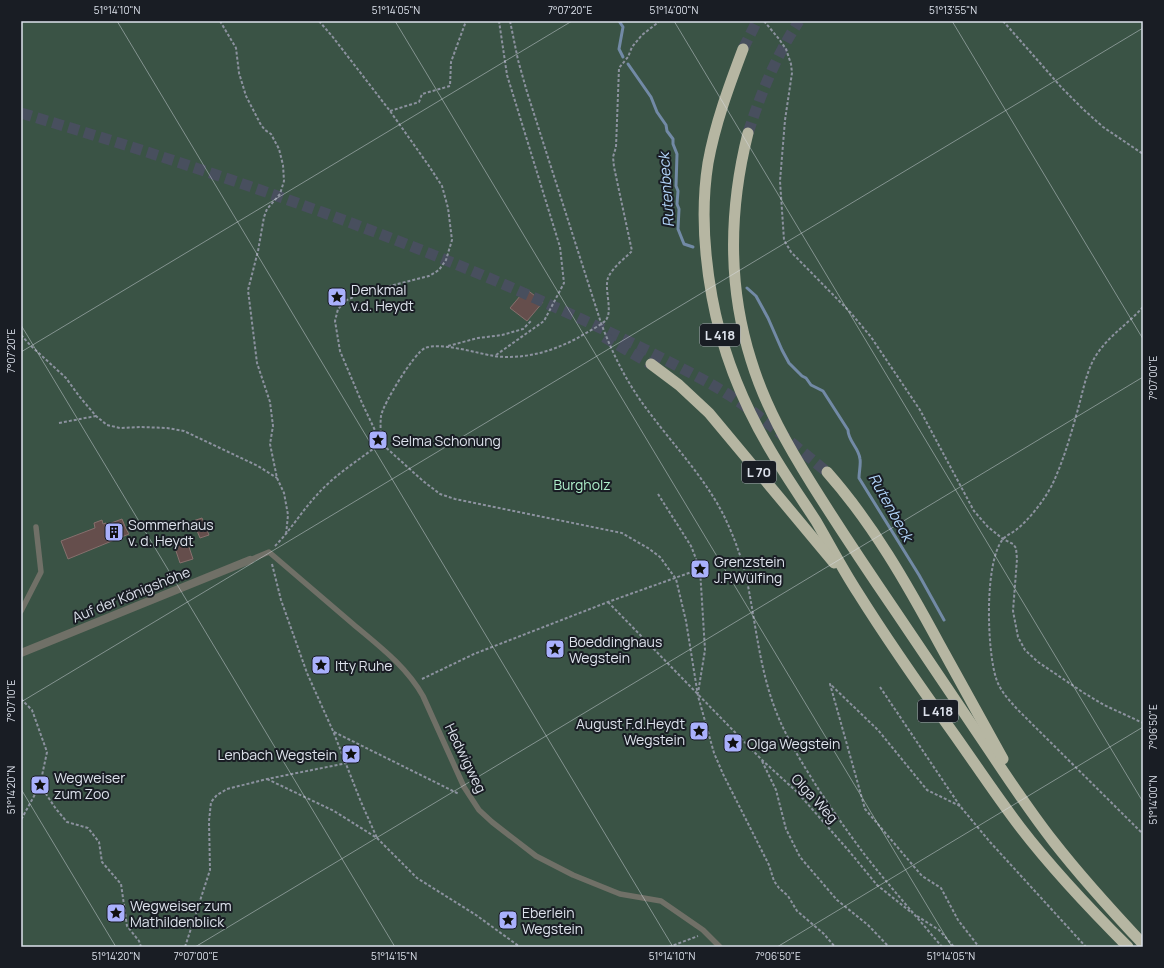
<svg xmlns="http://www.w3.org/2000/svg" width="1164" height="968" font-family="Manrope,sans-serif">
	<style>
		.green { fill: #3a5345 }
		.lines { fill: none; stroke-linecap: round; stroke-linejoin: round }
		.stream { stroke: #728aa6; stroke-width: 3 }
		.building { fill: #654e4c; stroke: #866f6d }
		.trunk-tunnel { stroke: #484f5e; stroke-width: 11; stroke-dasharray: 11 5.5; stroke-linecap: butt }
		.path { stroke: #8c929f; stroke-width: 2; stroke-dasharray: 3 2; stroke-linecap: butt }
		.service { stroke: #707067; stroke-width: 5.5 }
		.minor { stroke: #707067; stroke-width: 8 }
		.trunk { stroke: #b6b6a2; stroke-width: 11 }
		.ticks { fill: none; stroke: #dde2ec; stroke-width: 1; stroke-opacity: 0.45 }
		.labels { text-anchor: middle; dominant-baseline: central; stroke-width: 4; stroke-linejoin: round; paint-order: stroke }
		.shield { fill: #191d24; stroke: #a2a7b0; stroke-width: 1 }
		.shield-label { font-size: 13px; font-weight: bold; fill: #dde2ec }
		.poi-label { font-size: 14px; fill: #dde2ec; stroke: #191d24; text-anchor: start }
		.park-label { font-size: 14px; fill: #afefcc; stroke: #191d24 }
		.street-label { font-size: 14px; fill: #dde2ec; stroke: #191d24 }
		.water-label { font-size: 15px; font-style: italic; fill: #b2d4fa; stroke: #191d24 }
		.neatline { fill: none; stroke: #dde2ec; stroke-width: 1.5 }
		.ticks-label { font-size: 10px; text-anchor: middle; fill: #dde2ec }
	</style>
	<rect width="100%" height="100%" fill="#2e3545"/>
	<rect class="green" x="21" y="21" width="1122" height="926"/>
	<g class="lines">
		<g class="stream">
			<path d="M619,21L623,27L619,49L623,57"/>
			<path d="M628,64L651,97L657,112L666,125L667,131L673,139V144L677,154L676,186L678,191L677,204L679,209L678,229L684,244L693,247"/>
			<path d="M747,288L756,296L768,318L782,350L789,363L802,376L806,378L811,385L823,391L848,430C848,441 859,448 860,459C861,464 859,472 859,478L919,575L944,620"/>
		</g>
	</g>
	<g class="building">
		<path d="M526,289L543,302L527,321L510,308Z"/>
		<path d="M202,518L209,535L200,538L193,521Z"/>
		<path d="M122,519L126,529L129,534L68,559L61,541L95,528L94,523L102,520L103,524L106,523V525Z"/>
		<path d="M187,541L193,559L180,563L174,545Z"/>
	</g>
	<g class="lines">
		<g class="trunk-tunnel">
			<path d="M743,49L757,21"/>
			<path d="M21,113C189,163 356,220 517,290C562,310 606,330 650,352C677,366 704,379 729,395C764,418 795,446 827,472"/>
			<path d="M748,133C761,93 776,56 799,21"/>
			<path d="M604,337L651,364"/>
		</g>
		<g class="path">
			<path d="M220,21L236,48L239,73L246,96L261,125L265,130L271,134L279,149L283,165L284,181L280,194L267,209L264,217L258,251L248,290L257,363L270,402L273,426L270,444L277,478L284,493L288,515L286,535"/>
			<path d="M319,21L332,36L390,111L429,166L442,186L448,208L452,240L446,260L439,270L429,276L362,293L347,300L338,309L335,321L340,351L362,403L381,443L423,481L440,494L455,499L622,533L648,548L660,557L676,579L686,621L698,696L714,753L723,774L769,865L774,881L779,888L788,896L797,911L824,934L835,947"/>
			<path d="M510,21L518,60L527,92L601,323C613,355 628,385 649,412C675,447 706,479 725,518C734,537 741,556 746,576C756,623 759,669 777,714C788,741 804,766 819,790C834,812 849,834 865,855C890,887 917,917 942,947"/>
			<path d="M764,21L779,39L786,49L791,64L792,73L785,120L780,181L784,240L791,252L850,312L871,337L920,410L974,511L988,527L1003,539L1013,544L1016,548L1017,559L1013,611L1018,637L1025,650L1038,662L1084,693L1104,705L1143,723"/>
			<path d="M1003,21L1062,88L1083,109L1103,127L1143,154"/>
			<path d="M390,111L419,102L422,94L450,86L451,62L466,21"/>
			<path d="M1143,307C1128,324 1107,337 1095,357C1086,373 1083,391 1078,409C1071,434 1064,459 1053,483C1046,498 1029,520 1016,530C1012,533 1007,535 1003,539C984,562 987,650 996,678C1000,691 1009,700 1018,710L1143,834"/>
			<path d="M21,335L31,346L66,378L79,396L96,416L107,425L120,428L140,427L167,428L184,431L258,466L277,478"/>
			<path d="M448,346L478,338L502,335L523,329L532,320"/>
			<path d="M496,355L544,321L564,283L560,247L507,75L499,21"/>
			<path d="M59,423L96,416"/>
			<path d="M381,443C381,434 380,424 381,416C383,404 414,353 425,348C441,342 476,353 494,356C524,360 555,351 581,336C586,333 603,324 606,320C613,311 604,289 608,278C612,268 624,259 632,251L614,167L613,157L616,147L619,68L628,57L632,47L642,35L656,24L659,21"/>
			<path d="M658,494L691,546L700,569L705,650L698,693"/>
			<path d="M275,546C290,531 301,512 316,496C334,475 359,460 381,443"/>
			<path d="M272,564L281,600L307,673L333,731L361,802L377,838"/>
			<path d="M608,602L761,759L797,792L849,851L877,885L912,913"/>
			<path d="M422,679L474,654L608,602L700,569"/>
			<path d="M880,687L960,806L990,842L1086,947"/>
			<path d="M21,699L32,710L47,752L40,785L21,820"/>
			<path d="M334,732L459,794"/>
			<path d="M762,761L776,790L786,829L800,857L837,900L868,925L889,947"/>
			<path d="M267,779L334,811L377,838L417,878L476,915L520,947"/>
			<path d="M40,785L56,809L67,822L88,828L99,842L102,862L121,884L127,926L139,941L141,947"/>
			<path d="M960,806L927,790L878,730L830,684L865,809L922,876L941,888L958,920L979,947"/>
			<path d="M917,916L939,930L954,947"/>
			<path d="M185,947L210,870L209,821L211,802L217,795L227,789L267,779L347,763"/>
			<path d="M669,947L698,936"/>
		</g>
		<g class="service">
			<path d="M250,560L269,552C297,576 325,600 353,624C379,646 406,666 423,696L464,787L479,810L492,822L536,856L573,875L620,894L661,901L703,930L720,947"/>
			<path d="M21,611L41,572L36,527"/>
		</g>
		<path class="minor" d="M21,653L250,560"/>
		<g class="trunk">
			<path d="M743,49C729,86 715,124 708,163C701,207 704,253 712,297C722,352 743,404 771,451C785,475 801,498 816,521C830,545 843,570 858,593C888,641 921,688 954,734C976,765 997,797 1020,827C1053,870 1090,909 1128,947"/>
			<path d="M748,133C729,209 727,284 751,360C765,406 788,446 813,486C840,529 868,571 896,612C928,659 959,706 991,753C1011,783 1031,813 1053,841C1081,877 1112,911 1143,944"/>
			<path d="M651,364L679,385L709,413L834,563"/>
			<path d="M827,472C873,524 907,584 940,645C961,683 982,721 1003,759"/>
		</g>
	</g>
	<path class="ticks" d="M117,21L673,947M395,21L952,947M674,21L1143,802M952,21L1143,339M21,325L395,947M21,352L572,21M21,702L1143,28M21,789L116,947M195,947L1143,377M777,947L1143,727"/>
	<defs>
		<g id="sight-square" transform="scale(1)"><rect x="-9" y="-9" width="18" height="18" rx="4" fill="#a9b0fc" stroke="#191d24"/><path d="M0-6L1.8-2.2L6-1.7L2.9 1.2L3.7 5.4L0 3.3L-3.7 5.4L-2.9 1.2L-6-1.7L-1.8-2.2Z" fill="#111"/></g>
		<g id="building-square" transform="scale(1)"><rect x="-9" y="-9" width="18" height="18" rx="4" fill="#a9b0fc" stroke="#191d24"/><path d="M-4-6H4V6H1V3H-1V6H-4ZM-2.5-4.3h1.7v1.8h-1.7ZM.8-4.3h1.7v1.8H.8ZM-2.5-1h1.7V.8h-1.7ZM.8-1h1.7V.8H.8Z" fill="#111"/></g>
	</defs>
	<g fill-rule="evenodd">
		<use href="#sight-square" x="337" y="297"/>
		<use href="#sight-square" x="378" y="440"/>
		<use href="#building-square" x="114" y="532"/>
		<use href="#sight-square" x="700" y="569"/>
		<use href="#sight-square" x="555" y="649"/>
		<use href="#sight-square" x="321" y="665"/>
		<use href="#sight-square" x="699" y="731"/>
		<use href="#sight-square" x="733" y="743"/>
		<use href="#sight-square" x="351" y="754"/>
		<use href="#sight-square" x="40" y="785"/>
		<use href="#sight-square" x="116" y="913"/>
		<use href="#sight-square" x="508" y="920"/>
	</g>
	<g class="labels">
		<g class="shield">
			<rect x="700" y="324" width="40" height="22" rx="3"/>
			<rect x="742" y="461" width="34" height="22" rx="3"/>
			<rect x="918" y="700" width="40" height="22" rx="3"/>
		</g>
		<g class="shield-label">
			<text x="720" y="335">L 418</text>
			<text x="759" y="472">L 70</text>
			<text x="938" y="711">L 418</text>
		</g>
		<g class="poi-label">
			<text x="351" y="289">Denkmal<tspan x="351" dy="16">v.d. Heydt</tspan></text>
			<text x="392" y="440">Selma Schonung</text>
			<text x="128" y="524">Sommerhaus<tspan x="128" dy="16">v. d. Heydt</tspan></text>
			<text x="714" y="561">Grenzstein<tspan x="714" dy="16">J.P.Wülfing</tspan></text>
			<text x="569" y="641">Boeddinghaus<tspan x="569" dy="16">Wegstein</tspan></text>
			<text x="335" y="665">Itty Ruhe</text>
			<text x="685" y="723" text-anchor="end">August F.d.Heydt<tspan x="685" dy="16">Wegstein</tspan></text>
			<text x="747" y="743">Olga Wegstein</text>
			<text x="337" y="754" text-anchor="end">Lenbach Wegstein</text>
			<text x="54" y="777">Wegweiser<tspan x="54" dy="16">zum Zoo</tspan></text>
			<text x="130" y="905">Wegweiser zum<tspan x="130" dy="16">Mathildenblick</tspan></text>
			<text x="522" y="912">Eberlein<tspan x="522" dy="16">Wegstein</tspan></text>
		</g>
		<g class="park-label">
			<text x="582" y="484">Burgholz</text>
		</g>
		<g class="street-label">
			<text transform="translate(131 594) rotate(-22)">Auf der Königshöhe</text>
			<text transform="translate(466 758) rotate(64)">Hedwigweg</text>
			<text transform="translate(815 798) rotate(47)">Olga Weg</text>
		</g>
		<g class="water-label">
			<text transform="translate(666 190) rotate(-94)">Rutenbeck</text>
			<text transform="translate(891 507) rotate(61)">Rutenbeck</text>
		</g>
	</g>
	<rect width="1164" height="968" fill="none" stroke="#191d24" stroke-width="44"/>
	<rect x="22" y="22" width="1120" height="924" class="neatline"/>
	<g class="ticks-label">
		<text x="117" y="14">51°14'10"N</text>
		<text x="396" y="14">51°14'05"N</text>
		<text x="570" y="14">7°07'20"E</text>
		<text x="674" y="14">51°14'00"N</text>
		<text x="953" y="14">51°13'55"N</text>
		<text transform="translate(11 351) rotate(-90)" y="4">7°07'20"E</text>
		<text transform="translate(1153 378) rotate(-90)" y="4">7°07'00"E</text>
		<text transform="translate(11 701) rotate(-90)" y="4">7°07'10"E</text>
		<text transform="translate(1153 727) rotate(-90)" y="4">7°06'50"E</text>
		<text transform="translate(11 790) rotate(-90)" y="4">51°14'20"N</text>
		<text transform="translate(1153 800) rotate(-90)" y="4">51°14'00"N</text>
		<text x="116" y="960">51°14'20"N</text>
		<text x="196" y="960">7°07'00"E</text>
		<text x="394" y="960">51°14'15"N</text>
		<text x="672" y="960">51°14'10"N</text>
		<text x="778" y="960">7°06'50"E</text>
		<text x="951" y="960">51°14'05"N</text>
	</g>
</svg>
